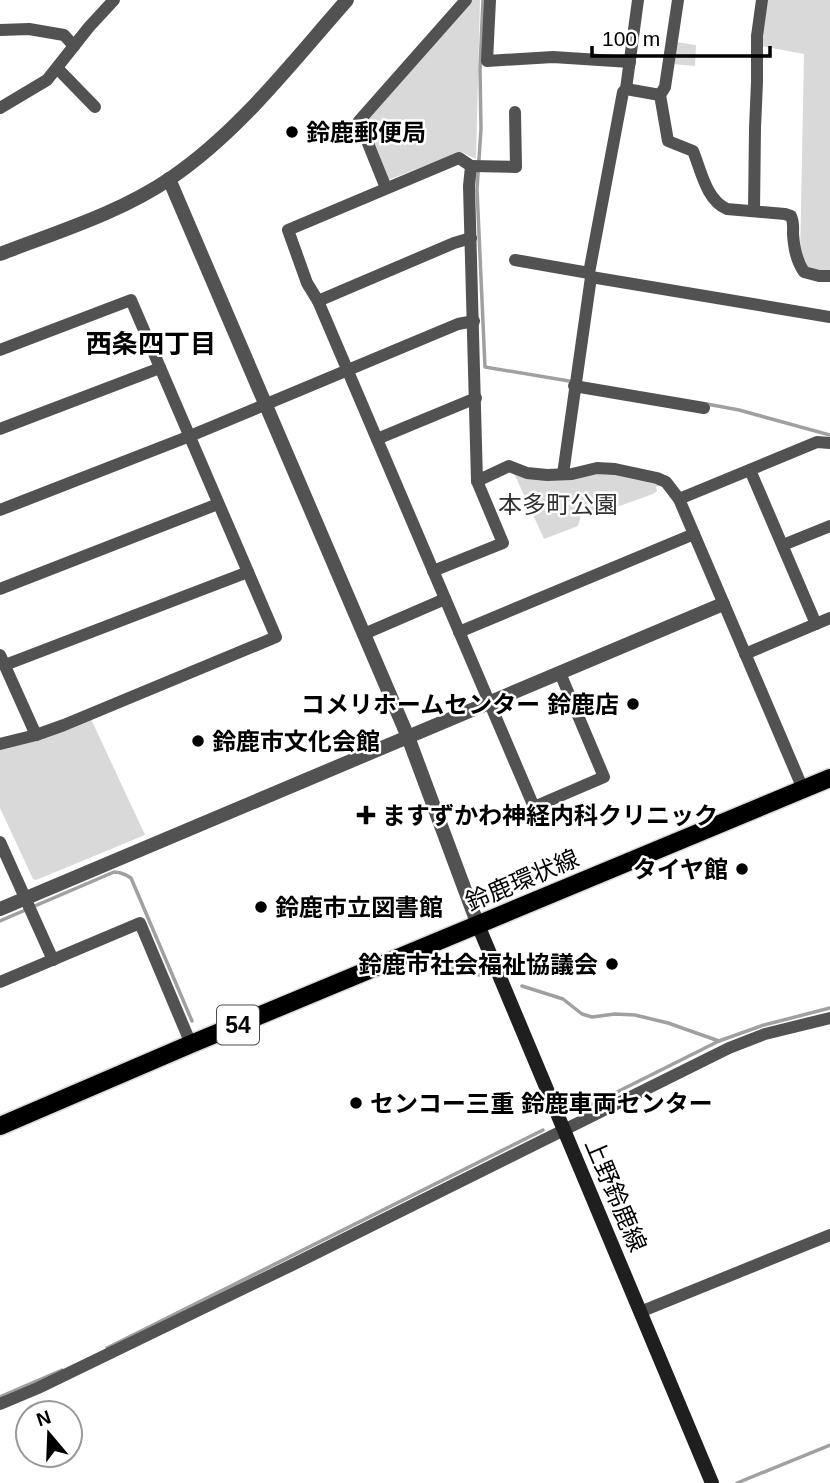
<svg xmlns="http://www.w3.org/2000/svg" width="830" height="1483" font-family="Arial,'Noto Sans JP',sans-serif">
	<style>
		.green { fill: #d9d9d9 }
		.lines { fill: none; stroke-linecap: round; stroke-linejoin: round }
		.stream { stroke: #a0a0a0; stroke-width: 3.5 }
		.primary-casing { stroke: #dbdbdb; stroke-width: 21 }
		.minor { stroke: #525252; stroke-width: 12 }
		.tertiary { stroke: #525252; stroke-width: 14 }
		.secondary { stroke: #1f1f1f; stroke-width: 14 }
		.primary { stroke: #000; stroke-width: 18 }
		.poi-dot { fill: #000; stroke: #fff; stroke-width: 2.5 }
		.labels { text-anchor: middle; dominant-baseline: central; stroke-width: 5; stroke-linejoin: round; paint-order: stroke }
		.shield { fill: #fff; stroke: #4c4c4c; stroke-width: 2 }
		.shield-label { font-size: 23px; font-weight: bold; fill: #000 }
		.poi-label { font-size: 24px; font-weight: bold; fill: #000; stroke: #fff; text-anchor: start }
		.park-label { font-size: 24px; fill: #303030; stroke: #fff }
		.street-label { font-size: 24px; fill: #000; stroke: #fff }
		.neighbourhood-label { font-size: 26px; font-weight: bold; fill: #000; stroke: #fff }
	</style>
	<rect width="100%" height="100%" fill="#fff"/>
	<g class="green">
		<path d="M472,0H480L476,159L461,152L388,180L365,123Z"/>
		<path d="M765,0H830V273L808,269L800,259L804,54L760,46Z"/>
		<path d="M676,42L696,45L695,66L673,64Z"/>
		<path d="M513,471L614,472L661,485L656,487L657,491L653,494L603,512L592,518L588,514L581,515L578,526L544,539Z"/>
		<path d="M91,719L145,835L36,880L33,879L0,808V749Z"/>
	</g>
	<g class="lines">
		<g class="stream">
			<path d="M483,0L480,69L481,129L477,189L485,367L575,382"/>
			<path d="M707,404L739,410L830,435"/>
			<path d="M0,921L114,872C121,872 125,874 131,878L192,1021"/>
			<path d="M440,965L458,970"/>
			<path d="M475,974L480,975"/>
			<path d="M522,986L563,999L582,1014L592,1017L615,1014L635,1015L668,1023L719,1041"/>
			<path d="M579,1111L719,1041L764,1025L830,1008"/>
			<path d="M107,1348L543,1130"/>
			<path d="M0,1397L62,1370"/>
			<path d="M737,1483L830,1445"/>
		</g>
		<g class="primary-casing">
			<path id="primary" d="M0,1126L191,1044L830,778"/>
		</g>
		<g class="minor">
			<path d="M490,0L487,61L553,57L630,62"/>
			<path d="M0,30L29,29L64,35L74,46"/>
			<path d="M57,68L95,107"/>
			<path d="M626,89L660,95L668,141L693,151C701,170 706,200 727,209L785,214L791,216C794,223 793,227 793,234C794,248 796,260 804,272L819,276H830"/>
			<path d="M660,95L665,87L678,0"/>
			<path d="M0,108L47,80L89,27L114,0"/>
			<path d="M471,166L516,167L515,112"/>
			<path d="M386,188L359,121L466,0"/>
			<path d="M754,211L755,128L757,82V36L762,0"/>
			<path d="M515,260L589,273"/>
			<path d="M591,277L830,317"/>
			<path d="M318,301L454,243L471,238"/>
			<path d="M0,350L131,300L276,637L64,725L36,735L0,744"/>
			<path d="M574,386L704,408"/>
			<path d="M0,429L160,368"/>
			<path d="M377,439L476,398"/>
			<path d="M750,470L816,624"/>
			<path d="M563,474L591,277L589,273L623,92L626,89L638,0"/>
			<path d="M679,499L817,442L830,443"/>
			<path d="M0,510L190,436L458,324L474,321"/>
			<path d="M783,545L830,526"/>
			<path d="M433,571L503,543L477,481"/>
			<path d="M0,589L218,504"/>
			<path d="M459,632L694,534"/>
			<path d="M364,634L445,599"/>
			<path d="M745,654L830,618"/>
			<path d="M0,655L36,735"/>
			<path d="M5,665L248,572"/>
			<path d="M560,673L604,777L534,807L318,301L307,283L288,230L459,158L471,166L469,186L477,481L509,466L527,473L547,475L572,474L597,468L615,469L657,478L666,482L679,499L803,789"/>
			<path d="M0,842L53,960"/>
			<path d="M0,982L140,923L191,1044"/>
			<path d="M640,1312L830,1235"/>
			<path d="M0,1404L38,1388L292,1265L729,1048L765,1034L830,1018"/>
		</g>
		<g class="tertiary">
			<path d="M169,179L408,737L478,925"/>
			<path d="M0,254C57,232 120,213 171,178C240,131 292,62 347,0"/>
			<path d="M0,909L723,604"/>
		</g>
		<path class="secondary" d="M478,925L712,1483"/>
		<use href="#primary" class="primary"/>
	</g>
	<g class="poi-dot">
		<circle cx="292" cy="132" r="7"/>
		<circle cx="633" cy="704" r="7"/>
		<circle cx="198" cy="741" r="7"/>
		<path d="M362.5 804.5h7v7h7v7h-7v7h-7v-7h-7v-7h7z"/>
		<circle cx="742" cy="869" r="7"/>
		<circle cx="261" cy="907" r="7"/>
		<circle cx="612" cy="964" r="7"/>
		<circle cx="356" cy="1103" r="7"/>
	</g>
	<g class="labels">
		<rect class="shield" x="217" y="1005.5" width="42" height="39" rx="5"/>
		<g class="shield-label">
			<text x="238" y="1025">54</text>
		</g>
		<g class="poi-label">
			<text x="306" y="132">鈴鹿郵便局</text>
			<text x="619" y="704" text-anchor="end">コメリホームセンター 鈴鹿店</text>
			<text x="212" y="741">鈴鹿市文化会館</text>
			<text x="382" y="815">ますずかわ神経内科クリニック</text>
			<text x="728" y="869" text-anchor="end">タイヤ館</text>
			<text x="275" y="907">鈴鹿市立図書館</text>
			<text x="598" y="964" text-anchor="end">鈴鹿市社会福祉協議会</text>
			<text x="370" y="1103">センコー三重 鈴鹿車両センター</text>
		</g>
		<g class="park-label">
			<text x="558" y="504">本多町公園</text>
		</g>
		<g class="street-label">
			<text transform="translate(522 880) rotate(-23)">鈴鹿環状線</text>
			<text transform="translate(616 1195) rotate(67)">上野鈴鹿線</text>
		</g>
		<g class="neighbourhood-label">
			<text x="151" y="344">西条四丁目</text>
		</g>
	</g>
	<g transform="translate(49 1434) rotate(341)"><circle r="33" fill="#ffffff" stroke="#999999" stroke-width="2"/>
	<path d="M0-5L12 26L0 18L-12 26Z" fill="#000000"/>
	<text y="-10" font-size="19" font-weight="bold" text-anchor="middle" fill="#000000">N</text>
	</g>
	<path d="M592 46v10h178v-10" fill="none" stroke="#000000" stroke-width="3.5"/>
	<text x="602" y="46" font-size="21" fill="#000000" stroke="#ffffff" stroke-width="5" paint-order="stroke">100 m</text>
</svg>
